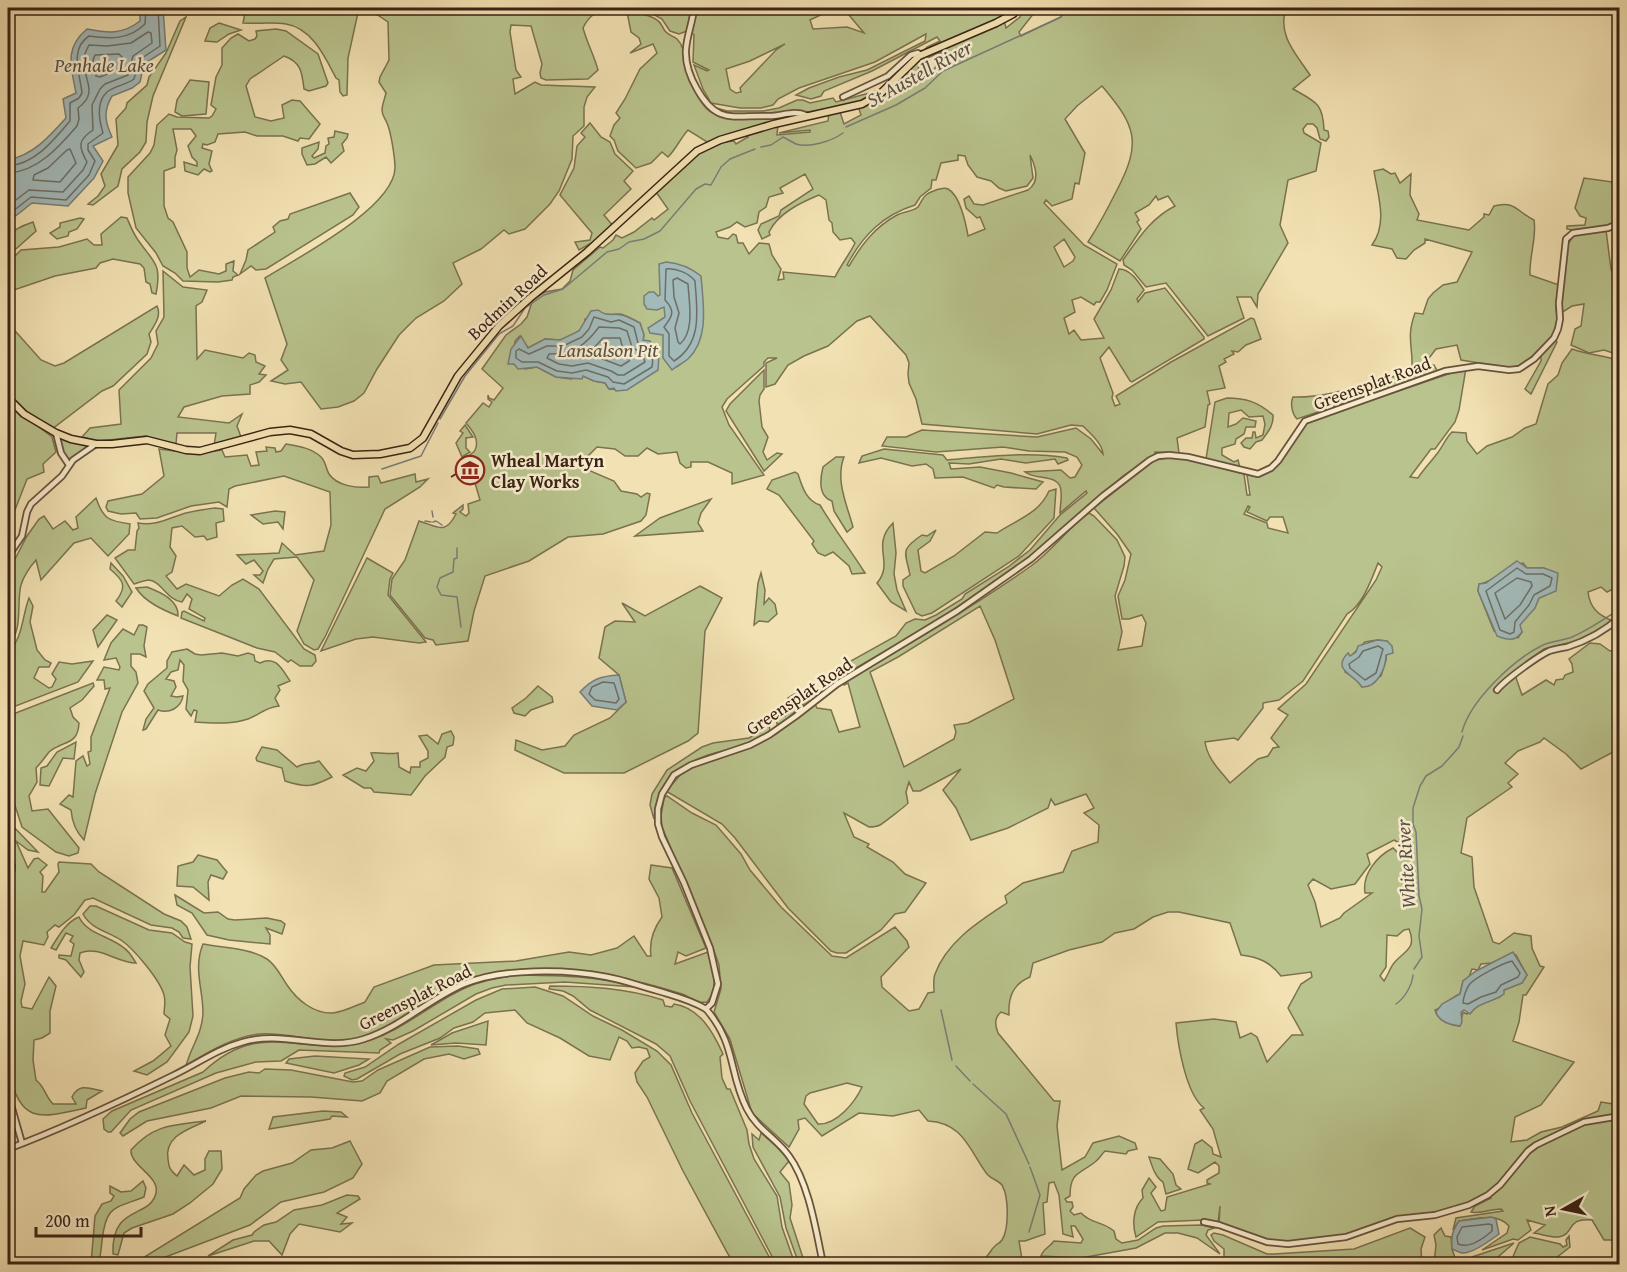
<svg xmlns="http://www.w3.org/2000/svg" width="1627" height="1272" font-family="'Gentium Book Plus',serif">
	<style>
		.green { fill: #b9c38d; stroke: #7a7250; stroke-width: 1.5; fill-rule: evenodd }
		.water { fill: #a2bab9; stroke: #797d77; stroke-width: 1.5 }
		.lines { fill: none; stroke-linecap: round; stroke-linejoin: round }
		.shore { stroke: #6e6e66; stroke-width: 1.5 }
		.stream { stroke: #797d77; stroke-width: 1.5 }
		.minor-casing { stroke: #69523c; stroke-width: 8 }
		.major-casing { stroke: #3b2214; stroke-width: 9 }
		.minor { stroke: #f7eccd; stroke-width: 4.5 }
		.major { stroke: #f2e1b2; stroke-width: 6 }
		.rail { stroke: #3b2214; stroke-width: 1.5; stroke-dasharray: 10 10; stroke-linecap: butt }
		.labels { text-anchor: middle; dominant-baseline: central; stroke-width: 5; stroke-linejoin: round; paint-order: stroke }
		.street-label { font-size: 18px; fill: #3b2214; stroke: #f7eccd }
		.poi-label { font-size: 18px; font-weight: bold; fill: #3b2214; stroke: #f7eccd; text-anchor: start }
		.water-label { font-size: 20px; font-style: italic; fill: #5a5046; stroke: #f7eccd }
	</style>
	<rect width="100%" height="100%" fill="#f2e1b2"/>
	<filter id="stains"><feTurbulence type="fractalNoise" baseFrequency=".00333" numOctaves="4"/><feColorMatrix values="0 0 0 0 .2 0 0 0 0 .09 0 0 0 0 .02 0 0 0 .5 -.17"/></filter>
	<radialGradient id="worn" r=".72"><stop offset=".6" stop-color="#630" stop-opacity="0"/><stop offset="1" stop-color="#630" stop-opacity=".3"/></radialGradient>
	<g class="green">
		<path d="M246,8H359L348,58L347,95L343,96L340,92L339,80L336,78C325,57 312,28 286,24C272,22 257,24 243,23Z"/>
		<path d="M374,8H609C598,9 588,17 583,28C587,43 594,55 598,70L588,79L546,80L541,78L540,73L542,64L531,26L511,25L510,32L516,70L521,77L513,79L515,94L535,82L541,85L595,87L587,97L584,107V126L573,136L572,159L559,191L550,204L525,229L509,234L504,230L481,249L453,263L462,284L444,301L416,318L399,335L377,369L364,393L354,401L338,407L321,409L301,382L285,384L271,381L288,370L281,360L287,344L265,278C297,258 394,208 395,168C395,158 391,132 387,123C385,118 382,116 382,110C382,105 385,98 386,93L379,82L380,77L389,60L388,22L373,12Z"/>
		<path d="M621,8H634C640,16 649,14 657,20C662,23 662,27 665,31C668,35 673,36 677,39C686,48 684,62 688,73C692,85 698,100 707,109C724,126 776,116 797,115L707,142L688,130C680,139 676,149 668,157L662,152L651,163L636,168L618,151L614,140L610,136L614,125L620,118L616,113L625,99L640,69L657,53L653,44L630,53L641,44L639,38L631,32L627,12Z"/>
		<path d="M642,8H691L687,31L679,34L670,31L662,19Z"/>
		<path d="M697,8H835L810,20L813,29L847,27L864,33L843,8H1011L1015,10L992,22L923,52L927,47L940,41L937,37L872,71L824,91L821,96L811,99L796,95L809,88L839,77L867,70L925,41L926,34L875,62L799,88L778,99L773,105L761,108H740L711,103L703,89L694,65L707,71L709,70L693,62L694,35L692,33ZM785,44L776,50L740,88L741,92L736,93L730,89L726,69L750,61Z"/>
		<path d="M1023,8H1038L1019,32L1021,36L1061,17L1067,8H1286C1277,35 1296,54 1310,75L1293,89C1316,102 1323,103 1324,130L1328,131L1329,137L1326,141L1320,139L1317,128L1313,124H1307L1303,129L1304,133L1321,143L1316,171L1288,180L1280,225L1288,243L1258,294L1257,307L1251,297H1237L1244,318L1208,336L1166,283L1146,287L1132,270L1124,265L1123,260C1138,239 1151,218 1175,206L1168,196L1158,200L1156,196L1149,205L1135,213L1139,220L1137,222L1141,229L1120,261L1088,242C1099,225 1108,208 1117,190C1142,142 1136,126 1102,86L1077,106L1065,119L1085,153L1079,184L1075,183L1072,199L1052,206L1046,200L1044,203L1084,245L1117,264L1107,290L1100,302H1096L1094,305L1081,297L1072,300L1075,312L1064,318L1069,334L1074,330L1081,340L1104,338L1094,319L1111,290L1119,269C1130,269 1138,281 1144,290L1137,299L1138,302L1145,293L1165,288L1204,337V339L1132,382L1130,381L1109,347L1100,358L1113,393L1112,398L1115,406L1120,404L1116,396L1171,362L1251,318L1254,319L1261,339L1246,345L1238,352L1232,351L1234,354L1224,359L1226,362L1219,366L1225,388L1207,391L1210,404L1208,405L1205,427L1177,438L1179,453L1155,452V455L1123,476L1031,558L927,627L830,683V680L849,662L896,636L906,623L915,619L925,620L936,615L962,599L965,594L1008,567L1030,550L1060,515L1087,493L1086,491L1060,513C1060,506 1062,499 1061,492C1061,473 1037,481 1025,472L1061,470L1070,478L1075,477L1082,465L1077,457L1065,452L1029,451L1003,447L936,452L882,446L887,437H906L922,430L1037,437L1076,428L1091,439L1103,454C1102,443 1091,434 1083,426L1071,425L1037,434L922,424L916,399L909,383L908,374L909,363L906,355L870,316L857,321L828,346L804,356L788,365L775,384L766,387V363L777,358H768L764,362V366L727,399L722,407L729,425L764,475L732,484V473L708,462H691V467L686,468L680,463L677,452L658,454L647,448L638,456H625L615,449L597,447L583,461L588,470L614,481L621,491L637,494L641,497L647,493L650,494L646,515L641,521L603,534L568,537L529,561L485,576L474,611L468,641L436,645L433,640L425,638L390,595L392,579L405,560L419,521C439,527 445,535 456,514L453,513L463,505V509L460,512L466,516L469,513L468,504L480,500L475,483L463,460C466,457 473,454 475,450C480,440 472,430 466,423L483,403L489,407L492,402L488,399V395L489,398L494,400L503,388L482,369L506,335L521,324L527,317L533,299L545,292L562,289L570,281L573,270L600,247L603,248L613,240L616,235L622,238L634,232L652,218L654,220L668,209L656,192C678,171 702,142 734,141L736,144L748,137L746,134L778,124L777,135L810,132V130L779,133L828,121L829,113L840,112L844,124L861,115L858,106C884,98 900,79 918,60L921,63L917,71L926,75L935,68L941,52L925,59V55L1004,20L1006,28L1020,17ZM958,155L965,156L968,165L977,177L991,181L999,188L1006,191L1027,186L1033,178L1030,155C1036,167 1040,182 1028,190L983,205L974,204L969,196L964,199L966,208L977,218L980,217L985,229L968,236C966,224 960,195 948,189C943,186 930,192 926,195C922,198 921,203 918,207C912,212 904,211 897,215C875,227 862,244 849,266L847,265C863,235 883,215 915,205L920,197L931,188L932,180H936L941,163L958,160ZM805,174L813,189L781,210L779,216L761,224L758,230L762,239L770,235L769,232C778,213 802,202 819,195L826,200L829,220L832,223L833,232L840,240L851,238L855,243C849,255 841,265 835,277L783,272L784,279L778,280L781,269L772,255L769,244L759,243L749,254L743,243H738L736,235L733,234L728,239L718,237L716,232L730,227L737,222L745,227L757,223L759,212L766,207L769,197L783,193L780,188ZM1064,239L1075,257L1073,261L1064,267L1054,247ZM603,314C609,315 614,314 620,314C627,315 633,320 640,323L644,335L643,340L623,390L609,389L605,383L594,381L583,376L571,379L556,377L537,367L525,369L513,364L515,341L520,336L528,348L545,339L560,340L567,338L579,331L584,326L585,319Z"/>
		<path d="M186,17L153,96L147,122L146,142L140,152L122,169L118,186L93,205L88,204L98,196L105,186L101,174L118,145L116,119L126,108L127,103L147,85L149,77L166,53L180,21Z"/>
		<path d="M219,23L241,30L229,34L217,42L205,41L210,28Z"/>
		<path d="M276,29L286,31L318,54L328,83L326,86L309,91L304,89C302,72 301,62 284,56L250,79L246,86L255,117L271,121L284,118L282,105L292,100L300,101L320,124L309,139L300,138L298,141L283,136H257L245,132L218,134L215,142L207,145L203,144L202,148L212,151L209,164L212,171L210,172L204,169L198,175L185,171L184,162L197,166V162L192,157L188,146L196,136L191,129H173L177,150L175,157V167L164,171V206L168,218L173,222L187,252V268L190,277L199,270L219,274L226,271V264L234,261L233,271L238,275L233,277L232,280L218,282L183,281L175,273L163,266L156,253L136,228L128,193V177L150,153L154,145L157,125L169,114L177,117L209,118L212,116L216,109L211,105L216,77L222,65V48L231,38L238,34L249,41L255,39L257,36L256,31Z"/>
		<path d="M190,80L209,82L206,114L182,116L175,112L177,100Z"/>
		<path d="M877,91L876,93L857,103L808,112L792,111L774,115L727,114L709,106L727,111H763L779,108L797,100H803L810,103L833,98L836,102Z"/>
		<path d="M590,123L601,137L610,142L615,154L633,171L624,181L631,189L604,215L613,226L597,240L579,250L575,242L590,240L592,233L560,195L574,168L577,146L585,137L581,133Z"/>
		<path d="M335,131L348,134L347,138L342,144L344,151L331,163L326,157L315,164L307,165L302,154V148L319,142L318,149L312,156L314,158L325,153L326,146L329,144L328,138L334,137Z"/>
		<path d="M1383,169L1391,174L1395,173L1400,183L1411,174L1410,195L1419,214L1417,220L1469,230L1484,217V214L1489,215L1494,206C1515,200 1517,212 1534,220C1537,238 1529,256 1530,275L1559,285L1556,309L1558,319L1553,336L1523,365L1510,368L1461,360L1457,345L1436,349L1429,358L1426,366L1434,365L1438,372L1297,419C1292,414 1290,403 1293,397C1328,398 1361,385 1395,376L1400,371L1412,368C1413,345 1406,338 1415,313L1423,314L1428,299L1433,293L1443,285L1457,282L1472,252L1425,239V243L1414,250L1406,259L1397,258L1392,249L1372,245C1388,223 1378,196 1374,171Z"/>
		<path d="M1619,169V220L1606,227L1572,230L1567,229V226L1585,225L1586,218L1580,216L1575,208L1584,178L1619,183Z"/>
		<path d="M350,193L359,207L353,215L266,269L256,270L251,266L240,274L246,260L248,250L275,232L273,227L280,221L288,219L290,214Z"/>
		<path d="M121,217L127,218C130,225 133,233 138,240C154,263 162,263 156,294L152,293L150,284L146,282L144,268L140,264L113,259L100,263L96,268L55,276L8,292V263L21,250L59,247L87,239L94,245H102L101,234Z"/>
		<path d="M80,218L84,219L77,229L69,232L68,236L57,239L50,233L60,227V223Z"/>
		<path d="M33,222L36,231L8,256C7,232 11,230 33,222Z"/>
		<path d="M1606,230L1611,269L1619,293V355L1604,350L1589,353L1571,345L1575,329L1581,326L1584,304L1572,306L1561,313L1560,307L1567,245L1576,233Z"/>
		<path d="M163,271L183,287L207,290L202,302L196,306L197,359L205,350L243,358L249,353L255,355L256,362L265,366L259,374L266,375L259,382L250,385V394L222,396L184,407L178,417L229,423L242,414L237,426L241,437L214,446L216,433H177L176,444L145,436L99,441L82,437L90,428L121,424L119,390L151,358L158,344L156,331L164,317Z"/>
		<path d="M157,306C162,316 154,326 149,334L151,342L147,354L113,386L102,391L52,429L19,406L8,393V323L41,360L55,366L64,363Z"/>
		<path d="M1555,339L1557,342L1531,394L1525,389L1541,361V355Z"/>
		<path d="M1572,349C1588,355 1604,355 1620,361L1619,574L1617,579L1615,588L1607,592L1601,587L1588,592C1590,608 1598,615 1613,621L1580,640L1544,649L1514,672L1522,695L1546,680L1554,685L1556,680L1563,679L1565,675L1573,672L1572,664L1569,659L1590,643L1600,644L1610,651L1619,649V749L1581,769L1566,754L1544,738L1540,742L1518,751L1505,763L1518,774L1508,783L1512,787L1467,818L1461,853L1472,857L1474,887L1493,942L1499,944L1514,933L1531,936L1532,948L1540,966L1544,967L1526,995H1523L1519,1022L1513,1041L1574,1062L1541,1105L1515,1117L1511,1142L1527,1140L1541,1132L1562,1127L1598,1111L1601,1102L1619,1105V1113L1616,1116L1619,1117V1240H1604L1592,1220C1566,1217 1575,1234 1559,1237C1552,1238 1541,1234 1534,1233L1545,1225L1527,1220L1531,1230L1518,1240L1513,1239L1482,1250L1507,1233L1509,1226C1496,1212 1476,1219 1459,1221L1453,1230L1456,1218L1503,1211L1501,1209C1491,1209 1481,1214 1471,1212L1475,1206L1491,1198L1488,1195L1469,1205L1442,1213L1397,1219L1361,1233L1300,1242H1267L1219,1225L1220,1206L1218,1223L1203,1220L1158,1222L1136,1237C1132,1224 1133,1208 1143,1198L1142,1190L1149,1178L1156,1187L1151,1193L1161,1211L1165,1210L1167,1197L1210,1184L1207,1183V1180L1219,1173V1166L1215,1162L1198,1173L1188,1169L1195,1144L1202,1140L1212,1148L1213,1154L1221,1157L1213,1129L1200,1110L1204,1108C1186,1094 1178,1046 1176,1023L1214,1019L1236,1022L1240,1038L1251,1033L1257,1037L1267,1062L1292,1035H1303L1288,1008L1301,984L1312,977L1311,972L1281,976C1270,962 1259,957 1241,955L1230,923L1179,912H1168L1153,917L1134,929L1115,933L1102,942L1069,950L1033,963L1030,977C1013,984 1008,997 1009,1015L1001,1012C994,1018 995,1025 998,1033L1054,1101H1060L1057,1126L1062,1170L1085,1157L1093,1143L1119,1136L1135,1143L1137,1149L1128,1151L1126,1154L1105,1151C1101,1155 1099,1159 1095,1162C1079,1175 1070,1172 1070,1196L1065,1199L1067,1202H1072L1073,1207L1070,1211L1074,1215L1081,1213C1093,1225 1100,1220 1114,1231L1116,1239L1122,1243L1138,1240L1156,1228L1163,1226L1202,1225L1214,1228L1208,1230L1206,1235L1220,1254L1197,1238L1178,1233H1165L1136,1248L1081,1258L1041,1256C1043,1249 1050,1247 1054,1241L1081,1243L1083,1239L1075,1226H1071L1073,1237L1063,1234L1059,1195L1054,1182L1049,1183L1047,1202L1043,1203L1045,1234L1025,1241H1019L1022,1259L1006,1264H969C974,1262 982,1260 986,1257C990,1254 991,1249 995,1246C997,1244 1000,1243 1002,1240C1009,1229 1009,1197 1002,1185C998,1180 991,1179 987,1174C969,1150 964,1123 928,1121L919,1110L893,1116L859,1113L822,1136L805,1118L798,1120L799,1129L789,1147L752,1113L730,1039L714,1012L721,989L719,965L713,948L662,827L661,816L664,798L667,796L692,813L716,825L741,854L750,870L781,907L832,956L846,958L895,927L907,941L909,947L881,977L882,987L909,1011L919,1009L928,993L934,992C934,986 933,979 935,974C947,941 980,921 1007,903L1005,896L1023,883L1063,872L1072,851L1098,842L1099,825L1084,813L1094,808L1086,794L1055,805L1051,799L1048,808L1008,828L971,840L956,808L943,790L961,769L920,791H913L909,782L906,792L908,803C907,805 882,824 880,825C876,827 872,827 869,827L844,813L854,837L869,844L867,847L893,862L905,874L926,883L905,912L895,914L881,930L846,953H837L831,951L788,908L735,838L722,824L666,791L683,772L712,759L741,751L776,734L815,704L817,708L831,710L839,732L860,727L848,683L844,685L842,682C907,646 970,609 1031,566C1052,551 1068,528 1089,513L1094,516L1117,540L1125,557L1124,566L1115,596L1122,632L1118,650L1142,646L1146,623L1142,615L1129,619H1122L1118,596L1125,580L1131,554L1117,534L1094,508L1152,462C1173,450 1221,468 1244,474L1247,495H1250L1247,475C1291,474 1283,446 1307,422L1466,368L1459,410L1455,422L1435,449H1431L1410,477L1418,478C1423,470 1430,463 1436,455C1442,448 1445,439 1452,432L1466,433L1467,441L1477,454L1487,446L1512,437L1525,428L1536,424L1548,384L1558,375L1562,363ZM1248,506L1250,507L1247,512L1267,521L1270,517H1283L1288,533L1268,528L1267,523L1244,514ZM1378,563L1382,567L1376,580L1306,684L1278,709L1288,715L1271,738L1279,747L1273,748L1268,756L1258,759L1230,783C1219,769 1208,760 1205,742L1234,738L1238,740L1263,708V703L1279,700L1303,681L1347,614C1363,605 1372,578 1378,563ZM1523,563L1527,568H1544L1546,595L1539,598C1534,610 1526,616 1519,625L1522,632L1518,638L1494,631L1478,591L1479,584C1495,582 1505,566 1523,563ZM980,606L995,640L1014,699L968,723L954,725L956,732L954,739L904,767L870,672L898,657ZM1377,640L1387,641L1386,660L1381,676L1362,687L1357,680L1345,672L1348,654L1350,657L1365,642ZM1394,840L1403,845L1409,858L1402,852L1398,853L1393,848C1377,856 1362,874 1365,893H1372L1344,913L1340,918L1321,927L1315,902L1308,885L1313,879L1331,889L1355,884L1370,864L1367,854ZM1409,929C1417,949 1405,950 1394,963C1390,968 1388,975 1384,981L1380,976L1386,967L1387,935L1397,936L1404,930ZM1516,955L1527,975L1522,983L1504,990L1500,997L1479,1005L1467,1014L1463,1012L1460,1026C1448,1025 1438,1021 1435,1010C1443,1007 1450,998 1460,994L1463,981L1469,977L1472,969L1478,970L1481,964L1492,963L1507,956ZM847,1083L862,1087C855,1102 837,1125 818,1124L804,1104L806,1096L810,1093Z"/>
		<path d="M764,370V389L760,395L759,401L762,427L768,437L763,452L767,460L777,453L782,454L764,471L726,411L730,404Z"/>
		<path d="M1227,398C1246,398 1258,402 1273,415C1274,425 1268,432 1262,440L1256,442L1250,449L1244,447L1241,443L1246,438H1252L1253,432H1255L1256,438L1263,435L1265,424L1263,416L1249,417L1241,410L1229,413L1228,427L1236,424L1243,418L1256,421L1255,427H1246L1244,434L1236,439L1235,444L1222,448V455L1234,462L1238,460L1240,468L1206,459L1215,402Z"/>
		<path d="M8,401L14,408L52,437L56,452L43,464L44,472L27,479L15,510L8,520V429L11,426L8,419Z"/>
		<path d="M465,425L473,437L466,438V448L470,452L462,457L456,443L463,433L460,431Z"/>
		<path d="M59,437L94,446L75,458L68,459L64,455Z"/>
		<path d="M286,444C298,446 312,448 321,457C326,462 326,469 329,474C337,486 356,488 369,487V477L378,476L381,483L415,474L416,482L428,479L420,487L385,509L325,637L318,649L314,650L304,644L297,631L314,580L297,557L274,559L268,569L263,583L254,575H260L263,571L254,560L246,564L237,555L279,553L282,543L295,555L324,551L331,525L330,492L284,476L235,486L229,489L227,507L219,502L191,506L157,518L140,519L136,513L121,514L108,511L106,507L108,501L142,494L164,476L159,449C181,452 200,454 222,450L225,457L247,455L251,466L259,465L256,452L267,451L266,447L275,448L276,452L281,451Z"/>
		<path d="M884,449L943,455L947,460C987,457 1027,451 1067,458L1068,460L1058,464L1055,459L1026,463L1001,459L969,464L949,463L951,469L980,467L1011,473L1043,482L1036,489L1004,487L997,485L994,488L963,477L935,478L933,469L926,464L912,466L881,458L859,463L862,456Z"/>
		<path d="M836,457H844C835,480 847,505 853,527L847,532L834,511L832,501C818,496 820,479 823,467Z"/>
		<path d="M795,472L798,474C802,486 806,501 820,505C834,529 850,549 865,573L852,574L849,566L833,552L825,556L818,553L812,544L814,541L779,495L767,489L772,480Z"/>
		<path d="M1056,489L1054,518L1019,556L932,613L922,616L916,613L903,586V580L910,575C905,551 900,550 922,535L927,536L936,530L930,541L918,550L921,571L925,573L954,556L985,532L997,533C1016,520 1039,514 1049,491Z"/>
		<path d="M96,498C103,519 109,521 130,524L129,534L108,556L91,538L74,543L41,580L36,560C29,568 24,575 21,585C16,603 24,630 8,645V578L14,561L27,536L39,519L44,516L53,529L65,521L73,530L78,528L76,517Z"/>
		<path d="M711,499L701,513L698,523L703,531L635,536L660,518Z"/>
		<path d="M215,508L223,509L224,521L216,523L217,537L207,540L204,536L195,537L182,526L172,528L170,547L176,556L172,572L166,576L177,589L186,584L219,596L232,585L243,579L259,589L304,649L315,655L316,661L312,666H300L291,660L288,662L275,652L257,648L181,618L182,612L184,611L204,621L205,618L189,609L192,599L187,594L182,602C167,600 161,581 149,580C144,580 138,583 134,584L115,558L128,550H135L137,531L139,528L138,523C157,526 168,518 186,513C195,511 206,509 215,508Z"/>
		<path d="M275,511L285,512L283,529L278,522L263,524L251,515Z"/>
		<path d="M893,523L896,553L894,574L897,590L906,611L891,602L877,583C895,562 870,546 893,523Z"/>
		<path d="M367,558L393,573L390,579L388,595L426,642L419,643L373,637L356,639L321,651Z"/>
		<path d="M111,563L123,576L132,592L122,607L116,601C128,586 123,580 110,569Z"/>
		<path d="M761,573L765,590L764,604L769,598L775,604L777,614L768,622L759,621L754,625L758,583Z"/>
		<path d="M700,586L722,598L705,631L698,733L688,741L624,773H564L515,750L516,740L542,750L565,746L574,735L610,718L626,702L619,675L599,658L605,627L615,621L635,622L622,603L645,616Z"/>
		<path d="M147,587C160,592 179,600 178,616C163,610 145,602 136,588Z"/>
		<path d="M29,598L33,606L30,622L37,650L45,660L51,663L49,667H39L34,678L49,688L52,687L56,679L52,674L59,662L72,664L93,661L78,682L8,709V652C23,639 22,616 29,598Z"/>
		<path d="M107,615L117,620L98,647L93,630Z"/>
		<path d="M139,625H143L147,627L144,646L146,657L140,654H131V666L136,672L138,683L122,712L95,794L84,840C75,831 72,822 71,810L60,804L69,795L73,797L76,761L83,756L87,766L90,764L88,752L91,751V737L110,688L105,689L104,680H97L104,667L119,670L120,667L116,658L104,660L111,643L123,629L134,635Z"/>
		<path d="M187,649L195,654L201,655L222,653L238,656L248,653L254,655L255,661L260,663C276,655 282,669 290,681L278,686L280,690L275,698L279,706C266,707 259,715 248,719C230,725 214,723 195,722L197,711L194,710L191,716L186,709L188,690L183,681L184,665L180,660L178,670L171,672L166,679L174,681L176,687L171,696L177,697L183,696C181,708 169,714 158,710L146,729L143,730L146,719L154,708L144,691L148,684L167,668V661L172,652Z"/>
		<path d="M93,683L94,686L82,700L70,708L73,717L79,723C78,746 63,740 49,752C45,757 41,763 36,768L37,782L29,796L32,811L48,809L79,848L78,853L69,856L56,852L22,827L8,784V716Z"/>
		<path d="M538,686L552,697L553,702L531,710L525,716L514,713L512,708L526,698Z"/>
		<path d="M814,692V695L781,724H777L776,717L785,716L792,707L788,698L796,693L803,698H807Z"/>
		<path d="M769,724L770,731C763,735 757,740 750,743C737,749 722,750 708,755C676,766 657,783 654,819L650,805L652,794L667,770L702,747L713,743L749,738L765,729V725Z"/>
		<path d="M451,731L454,737L453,745L447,747L445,757L425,776L411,795L374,792L371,788H364L343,775L357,768L366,771L374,761L371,753C381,752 388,755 398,753L399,767L410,773L411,767H420V762L428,758V751L419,736L427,735L438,744L442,734Z"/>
		<path d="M76,742L74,759L63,758L49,786L40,785L41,768L47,766L57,752Z"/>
		<path d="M262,747L277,750L297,767C305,762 311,765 319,761L332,777C312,787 307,788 285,781L282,768L257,761L256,758Z"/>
		<path d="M8,821L38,852L28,850L16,841L28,868L34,859L38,858L47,865L40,872L43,876L42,892H45L59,872L58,864L59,862L91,864L99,872L164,914L181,921L187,927L191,939L183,938L179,932L172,928L151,925L93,898L85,900L74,915L59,927L55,925L47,932L48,937L44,945L23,941L20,956L25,984L21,1001L22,1007L32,1009L49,977L56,986L50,1011V1033L42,1038L34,1040L33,1060L36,1080C45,1087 45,1096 53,1104H76L72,1097C79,1083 89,1088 102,1091L87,1100L86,1108C37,1119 21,1124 8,1069V911L15,866L8,834Z"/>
		<path d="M198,855L217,860L227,872L223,879L211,875L208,882L209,900L193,887L177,886L178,866L193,862Z"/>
		<path d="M651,865L672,868L706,948L686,956L678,952L675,964L708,952C712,969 720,987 707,1002C697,1004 690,997 682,994C660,987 638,981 616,977C586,970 551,970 521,970C476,971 442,994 404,1016C391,1023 379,1032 364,1037C330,1048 295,1032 260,1034C234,1036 207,1052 186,1066C191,1046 202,1035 203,1013C203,989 193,968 203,944C223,948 250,948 267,959C276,965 281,976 287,985C297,1000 314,1014 333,1013C343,1012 355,1006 365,1002L374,987L434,965L516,961L569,952L591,955L617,948L634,936L647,956H651C649,942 654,928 662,917L659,898L649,879Z"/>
		<path d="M175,895L204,913L218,912L228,919L235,920L267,918L281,921L285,924L282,934L266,928L270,935V944L229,940L207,935L192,913L177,905Z"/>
		<path d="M90,906H96L149,930L172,933L185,942L192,944L190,967L193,1016L189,1032L167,1062L147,1075L134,1071L153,1061L171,1046L165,1035L170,1019L164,1014C164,1009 166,1001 164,995C160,980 134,949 121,940C107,931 91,929 83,914Z"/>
		<path d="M79,917C87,934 110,936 124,948C129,951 133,958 136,963C117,963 99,945 80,953L79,960L84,972L81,977L66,960L59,958V955L71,956L74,944L70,941L73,936L66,933L56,950L51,948C58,937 66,922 79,917Z"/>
		<path d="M516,975C556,976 596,975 635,987L565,982L506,985L492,988L476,994L413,1031L393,1040L386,1039L391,1043L380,1050L379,1053L299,1050L281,1061L256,1062L216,1073L131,1110L111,1132H108L104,1129L103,1119L112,1111L203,1072C259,1019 296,1055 358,1043C397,1036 428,1005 463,989C480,981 497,978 516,975Z"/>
		<path d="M550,986C589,986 626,988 663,1000L665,1006L672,1007L674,1004C700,1008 713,1032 723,1054L720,1057L722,1078L727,1089H730L747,1130L749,1144L754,1159L777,1196L782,1227L795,1264H776L690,1101L670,1056L656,1044L590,1010L573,996L563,991L549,989Z"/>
		<path d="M535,987L563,996L593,1016L622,1030L657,1051L671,1065L692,1113L773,1264H735L728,1254L683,1171L647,1097L637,1082L635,1073L643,1061L650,1057L647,1049L639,1047L632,1048L627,1041L619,1037L610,1060L589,1056L560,1038L527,1023L515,1010L485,1013L473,1022L454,1028L440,1038L400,1054L357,1079L352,1080L344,1076L345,1073L365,1067L399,1044L476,1000L502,989Z"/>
		<path d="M488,1021L486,1045L456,1043L431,1045L452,1033Z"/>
		<path d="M458,1046L478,1049L480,1054L464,1059L449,1054L424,1059L387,1081L380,1093L362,1101L311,1097L241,1096L211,1108L147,1121L123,1136L120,1133L130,1119L139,1112L225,1078L249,1072L259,1073L265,1069L291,1070L353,1082L362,1081L378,1070L430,1047Z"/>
		<path d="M315,1056L369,1059L359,1065L334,1073L286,1063L289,1059Z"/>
		<path d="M323,1111L341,1112L347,1117L332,1116L330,1119L269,1129L273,1117Z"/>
		<path d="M206,1121C189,1129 164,1136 168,1159C169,1168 170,1170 177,1176L184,1165L194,1175L205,1170V1159L209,1151H221L222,1169L213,1184L190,1203L173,1214L132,1228L124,1233L118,1255L113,1254C111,1204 150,1219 156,1193C160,1176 130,1166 131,1150C154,1124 174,1125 206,1121Z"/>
		<path d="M761,1133L780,1149L789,1161L780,1172L789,1183L792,1205L790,1218L805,1264H799L786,1228L780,1197L753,1147L752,1134L759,1140Z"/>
		<path d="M350,1141L362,1164L353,1178L324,1192L281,1202L250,1225L147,1264H133L240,1198L244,1189L256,1175L263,1171L292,1163L311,1150L332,1148Z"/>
		<path d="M1149,1157L1160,1159L1173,1174L1176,1185L1181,1189L1166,1194L1163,1182C1155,1177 1152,1166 1149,1157Z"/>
		<path d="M143,1181L146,1188L144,1197C114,1209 106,1205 102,1241C101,1249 101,1256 98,1264H91L95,1216L102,1204L111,1201L114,1196L110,1193V1186L121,1192L131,1191Z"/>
		<path d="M347,1195L358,1196L360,1199L337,1213L347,1217L341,1224L352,1223L340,1232L299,1224L290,1234L282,1255L269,1241H254L208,1256L233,1240L252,1235L254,1232L264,1225L276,1222L294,1210L322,1205Z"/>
		<path d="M1410,1228L1425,1237L1421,1249L1422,1264H1227L1224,1259V1249L1214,1241L1211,1235L1214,1233L1223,1235L1267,1254H1274L1354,1249Z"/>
		<path d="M1441,1228L1445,1236L1451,1237L1452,1249L1457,1264H1464L1472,1257L1514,1243L1490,1264H1434L1436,1245L1434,1235Z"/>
		<path d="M1569,1236L1570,1247L1552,1261L1541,1263L1529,1260L1520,1261L1516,1264H1498L1500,1262L1511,1261L1519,1243L1530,1237L1560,1244L1563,1247L1567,1245L1566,1240Z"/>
	</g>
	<g class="water">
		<path d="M140,8H163L166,50L144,64L140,82L132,88L112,96C103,111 105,122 112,137L93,146L103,161L94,178L68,206L32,203L8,222V160C33,155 49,137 66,118L63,99L76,93C71,67 64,48 87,29C108,33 122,35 140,21Z"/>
		<path d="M666,262C679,263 691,268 701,276C703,303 710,338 688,359C683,363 677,366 672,370L663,358V335L650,333L648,328L665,317L664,307L657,310L647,309L644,304V296L649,292H654L658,296L660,295L659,264Z"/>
		<path d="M598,310C607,317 612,313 621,315C628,316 633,320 640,323L644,335L643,340L650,341L659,355L658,370L627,390L616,391L614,388L609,389L605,383L594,381L583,376L582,379L556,377L537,367L518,369L514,364H508L511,349L521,336L528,348L545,339L560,340L579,331L591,311Z"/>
		<path d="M1517,561L1527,568H1544L1558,573L1556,591L1539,598L1535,608L1520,625L1522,632C1515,642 1508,640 1497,636L1478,591L1479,584L1486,583Z"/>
		<path d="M1377,640L1387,641L1392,646L1393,653L1386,655C1386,668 1377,688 1362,687C1354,674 1331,670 1348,653L1350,656L1356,652L1358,646Z"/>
		<path d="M619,675L626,702L617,710L592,706L580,692C592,679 601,676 619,675Z"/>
		<path d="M1513,952L1527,975L1522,983L1504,990V994C1492,1003 1478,1002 1470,1014L1464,1010L1461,1012L1462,1022L1460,1026C1450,1025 1439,1022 1436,1012L1442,1004L1460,994L1463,981L1476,971Z"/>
		<path d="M1492,1217L1496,1219L1499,1234C1491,1240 1472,1254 1462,1253C1458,1252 1455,1250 1452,1249C1451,1237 1452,1231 1459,1221Z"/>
	</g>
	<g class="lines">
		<g class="shore">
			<path d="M119,54L122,57L119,69L100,77L96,76L93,60L95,55Z"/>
			<path d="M70,149L76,163L60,182L33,180L34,175L48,168L67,150Z"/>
			<path d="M8,166C35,164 53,141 70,121V103L79,98L82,93C80,74 69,49 89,36C110,39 129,40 145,24L146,8"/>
			<path d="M8,173C37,172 59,147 77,126L79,119L78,108C100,92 82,79 84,59C84,54 87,49 89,45L107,46L131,43L148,32L151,33L152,43L133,56L128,75L105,84L100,89L92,105L93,130C78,140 78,146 87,162L83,170L63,192L29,190L8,206"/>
			<path d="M8,215L31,197L66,200L89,175L95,161L88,150V144L103,133C99,120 96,102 107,92C114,86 126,85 134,79L139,60L160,46L158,8"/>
			<path d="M666,269C676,268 689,273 695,281C697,310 703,343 674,361L669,356V334L664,327C672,317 676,311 665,300Z"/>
			<path d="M677,278L688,284C689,302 695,331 680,344L678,342L675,328L679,313L674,297L673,280Z"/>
			<path d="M594,317L611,322L619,320L634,327L638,343C648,351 655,351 652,367L624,384L613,382L608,377L586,370L572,373L557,371L538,362H522L516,358V351L519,349L529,354L547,346H563L582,337L589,329Z"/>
			<path d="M599,327L619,328L627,331L632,347L642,354L645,362L624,375H618L611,371L588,363L572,366L559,364L547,358L549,354C573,354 585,346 599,327Z"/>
			<path d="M603,338H620L623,349L630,358L629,361L621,366L592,355L591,351Z"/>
			<path d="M1517,568L1526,574H1543L1552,578L1550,586L1534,595L1529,605L1515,622L1514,632L1510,634L1500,630L1486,591Z"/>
			<path d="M1517,578L1531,582L1532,586L1520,605L1505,619L1495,593Z"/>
			<path d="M1378,646L1383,649L1376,673L1365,680L1350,668L1349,664L1359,657L1363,651Z"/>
			<path d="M603,682L614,683L619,699L616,703L595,700L589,694L592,687Z"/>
			<path d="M1512,961L1520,973L1518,977L1501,985L1496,992L1481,997L1468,1004L1463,1003C1463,999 1466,989 1469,985C1474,978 1503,963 1512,961Z"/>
			<path d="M1489,1224L1492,1225V1231C1484,1238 1469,1249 1458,1244L1457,1237L1462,1227Z"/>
		</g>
		<g class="stream">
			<path d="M846,127L896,105L925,88L943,71L1061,17L1065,8"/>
			<path d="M761,147L771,145L783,137C787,139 792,142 796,144C810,148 832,141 843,133"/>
			<path d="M440,419L465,376L499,334L513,326L525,308L544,295L563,289L607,252L619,249L629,242L644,239L660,231L696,189L705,184L711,185L721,167L730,159L755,149"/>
			<path d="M382,469L421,456L438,423"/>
			<path d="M432,511L433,517"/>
			<path d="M425,521L431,522"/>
			<path d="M433,522L436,521L442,525"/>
			<path d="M457,548V558L454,559L453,572L440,578L437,587L441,595L457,597L461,627"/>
			<path d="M1462,732C1470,701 1512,661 1541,646C1550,641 1562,641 1572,637C1589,630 1604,619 1620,609"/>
			<path d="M1414,969L1422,957L1419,936L1422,909L1419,896L1416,832L1413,824V808L1420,786L1426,776L1442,766L1452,755L1459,747L1463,736"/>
			<path d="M1396,1004C1405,998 1412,985 1413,975"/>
			<path d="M941,1010L952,1060"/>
			<path d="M956,1066L970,1081"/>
			<path d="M973,1084L1006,1114L1029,1164"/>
			<path d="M1029,1232L1040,1195L1030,1167"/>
		</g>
		<g class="minor-casing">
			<g id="minor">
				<path d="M694,8C693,21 687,35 686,49C685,63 690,77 697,89C717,125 733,115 769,116C782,116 793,110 806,115"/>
				<path d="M843,97L888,76L911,55L918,53L921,55"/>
				<path d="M56,433L61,453L69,465"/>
				<path d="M8,564L11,552L22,536L27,512L31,504L62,476L73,460L96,444"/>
				<path d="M1497,690C1505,680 1538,656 1549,651C1555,649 1561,648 1567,647C1586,641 1605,631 1620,617"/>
				<path d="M8,843L12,867L8,897"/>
				<path d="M706,1009C737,1045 728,1072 747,1109C757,1129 776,1138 789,1156C809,1183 816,1231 823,1264"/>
				<path d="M8,1094L22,1143"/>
				<path d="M8,1149C64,1128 119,1102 174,1075C197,1064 217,1049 243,1042C283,1030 325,1052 364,1039C401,1027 429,999 464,984C502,968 566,969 607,977C624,980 639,986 655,990C674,996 689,999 706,1009L712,1003L718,984L710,948L684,883L662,837L658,824V809L662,794L674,775L691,765L750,745L769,735L796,716L837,684L957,611L1031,559L1103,496L1150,460L1158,456L1169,455L1188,457L1258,474L1271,468L1278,461L1305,421L1445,371L1478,366L1509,370L1519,369L1534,359L1554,338L1558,329L1560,319L1559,303L1566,239L1573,233L1608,228L1620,223"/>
				<path d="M1204,1222L1219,1225L1267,1242L1288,1244L1346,1237L1397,1219L1435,1215L1469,1205L1488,1195L1500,1185L1528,1151L1536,1145L1584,1122L1620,1116"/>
			</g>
		</g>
		<g class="major-casing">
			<path id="major" d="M8,398L24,414L56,433L71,439L96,444H112L147,440L186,450L200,451L270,432L290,430L311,434L341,451L353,455L380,454L410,448L423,438L458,376L499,326L530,298L587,252L697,151L720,140L774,124L862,104L880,94L919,56L996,23L1013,14L1020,8"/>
		</g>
		<use href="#minor" class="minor"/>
		<use href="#major" class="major"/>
		<path class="rail" d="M451,477L459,472"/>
	</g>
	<defs>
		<g id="museum-ring" transform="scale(1.5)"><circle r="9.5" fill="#f7eccd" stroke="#8f2418" stroke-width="1.5"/><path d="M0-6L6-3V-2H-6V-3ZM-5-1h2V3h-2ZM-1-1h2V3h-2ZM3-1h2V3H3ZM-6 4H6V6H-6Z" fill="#8f2418"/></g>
	</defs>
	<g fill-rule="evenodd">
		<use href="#museum-ring" x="470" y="470"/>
	</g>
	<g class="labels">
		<g class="street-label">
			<text transform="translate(507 302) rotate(-43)">Bodmin Road</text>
			<text transform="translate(1372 383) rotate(-20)">Greensplat Road</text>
			<text transform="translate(799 696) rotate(-34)">Greensplat Road</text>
			<text transform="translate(415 997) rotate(-27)">Greensplat Road</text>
		</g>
		<g class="poi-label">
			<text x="491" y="460">Wheal Martyn<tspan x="491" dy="21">Clay Works</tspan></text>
		</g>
		<g class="water-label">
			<text x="104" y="64">Penhale Lake</text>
			<text transform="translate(919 73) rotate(-29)">St Austell River</text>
			<text x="608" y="349">Lansalson Pit</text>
			<text transform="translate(1405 864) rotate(-94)">White River</text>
		</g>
	</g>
	<rect width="1627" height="1272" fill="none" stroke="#f2e1b2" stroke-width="30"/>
	<rect x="9" y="9" width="1609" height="1254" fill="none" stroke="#3b2214" stroke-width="3"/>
	<rect x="15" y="15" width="1597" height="1242" fill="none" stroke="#3b2214" stroke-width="1.5"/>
	<g transform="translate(1564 1209) rotate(261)" stroke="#f7eccd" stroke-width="4.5" paint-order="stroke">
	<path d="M0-4.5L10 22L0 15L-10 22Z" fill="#3b2214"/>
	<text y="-9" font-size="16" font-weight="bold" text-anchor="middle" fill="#3b2214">N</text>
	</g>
	<path d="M36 1227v9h105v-9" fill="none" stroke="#3b2214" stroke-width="3"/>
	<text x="45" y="1227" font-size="18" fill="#3b2214" stroke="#f7eccd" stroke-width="4.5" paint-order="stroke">200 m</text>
	<rect width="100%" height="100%" filter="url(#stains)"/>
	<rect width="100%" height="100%" fill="url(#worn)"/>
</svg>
